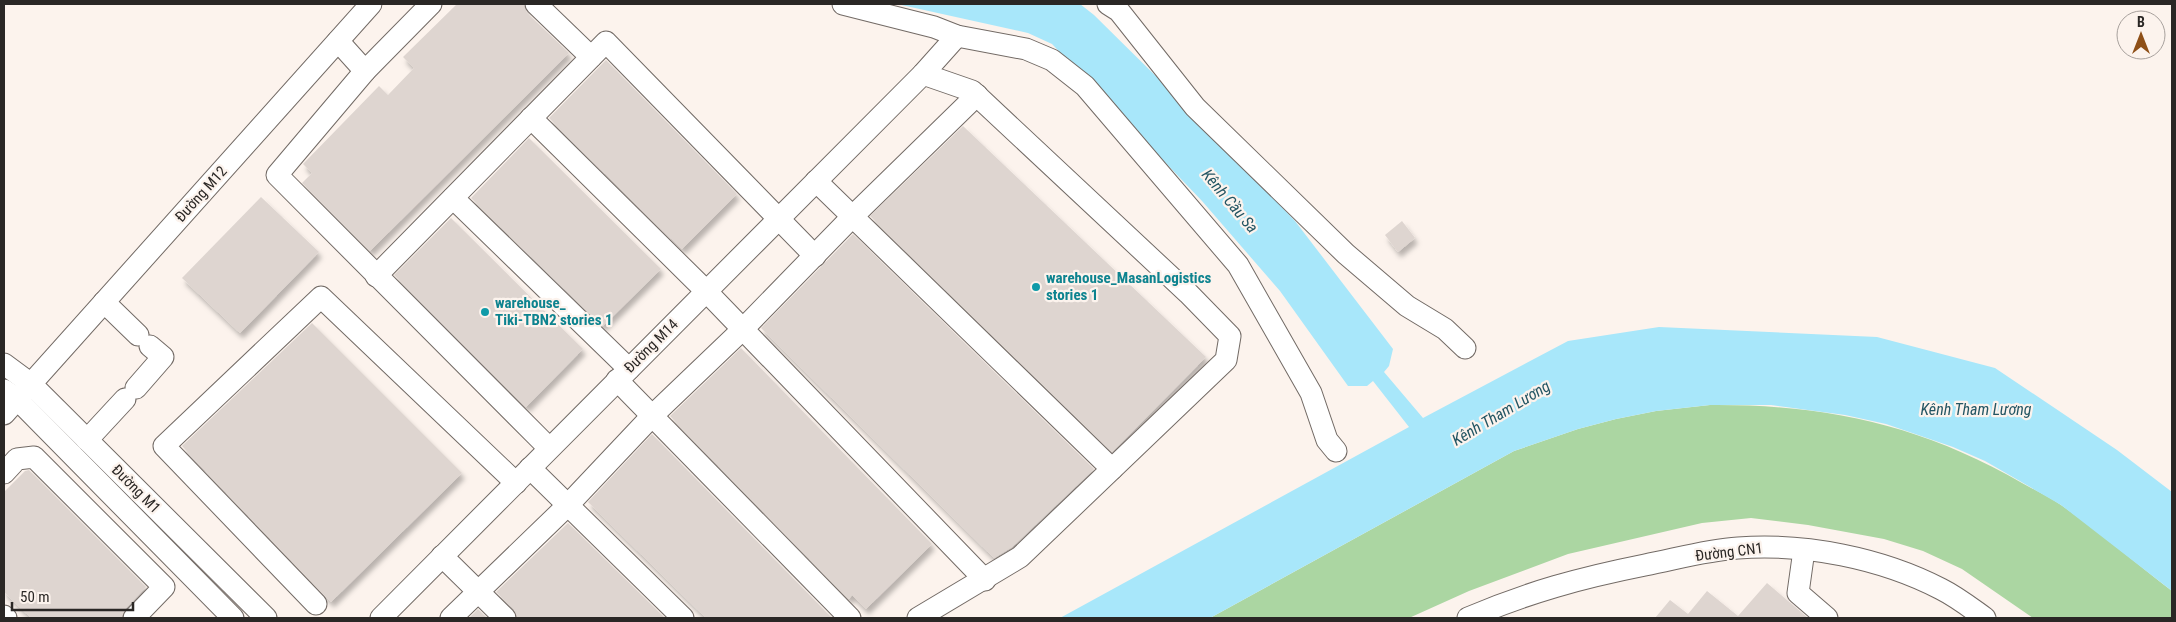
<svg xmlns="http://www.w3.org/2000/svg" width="2176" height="622" font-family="'Roboto Condensed',sans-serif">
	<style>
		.green { fill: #abd6a2 }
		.water { fill: #a8e7fa }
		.building { fill: #ded5d0; filter: url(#shadow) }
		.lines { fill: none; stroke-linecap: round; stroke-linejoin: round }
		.minor-casing { stroke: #726a65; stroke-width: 23 }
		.minor { stroke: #fff; stroke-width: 21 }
		.culture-dot { fill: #0f9aa8; stroke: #fcf3ed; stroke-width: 2 }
		.labels { text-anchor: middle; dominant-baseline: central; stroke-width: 4.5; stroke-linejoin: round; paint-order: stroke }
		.street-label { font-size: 15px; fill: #2a2725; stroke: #fcf3ed }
		.culture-label { font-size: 15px; font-weight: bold; fill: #0d838f; stroke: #fcf3ed; text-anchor: start }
		.water-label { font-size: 16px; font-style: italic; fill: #235563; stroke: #fcf3ed }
	</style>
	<defs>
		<filter id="shadow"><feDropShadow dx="3" dy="5.5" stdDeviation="2.5" flood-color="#0004"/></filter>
	</defs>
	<rect width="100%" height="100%" fill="#fcf3ed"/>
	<path class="green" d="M1710,405C1825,404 1922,425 2022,483C2035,490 2049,497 2061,505C2100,532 2135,563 2172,591V618H2033L1962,569L1923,551L1884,539L1808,525L1751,518L1702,523L1568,554L1469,591L1409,618H1210L1514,451L1578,429L1616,419L1656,411Z"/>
	<path class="water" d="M897,4H1080L1094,15L1172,92L1295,221L1393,349L1389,366L1384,372L1423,418L1568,341L1659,327L1877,337L1995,368L2117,450L2172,492V591L2061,505L1985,461L1953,447L1886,424L1845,415L1771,405H1710L1656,411L1616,419L1578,429L1514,451L1210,618H1060L1409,427L1373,381L1367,386H1348L1280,291L1202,201L1052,44L1028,33Z"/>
	<g class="building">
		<path d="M457,4H524L527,13L569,53L370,251L302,183L312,173L303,164L379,86L388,95L414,68L403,57Z"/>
		<path d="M606,60L737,194L682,249L549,118Z"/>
		<path d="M963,126L1206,357L1112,452L870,216Z"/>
		<path d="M529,138L661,269L603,326L471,198Z"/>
		<path d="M261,197L319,252L240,333L182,278Z"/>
		<path d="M451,218L583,349L526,407L394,275Z"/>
		<path d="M1402,221L1415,238L1398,252L1385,235Z"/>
		<path d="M853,234L1094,469L1012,547L994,558L761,328Z"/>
		<path d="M312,323L462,473L331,602L182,446Z"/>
		<path d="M741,348L932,544L866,609L852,595L849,599L670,416Z"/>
		<path d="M652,434L831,617L829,618H706L588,502Z"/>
		<path d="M29,470L146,587L125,609L122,618H31L4,592V492L25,471Z"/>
		<path d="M568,523L665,618H517L514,609L496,592Z"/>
		<path d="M1767,583L1808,618H1655L1670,600L1688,614L1707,591L1738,616Z"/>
		<path d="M478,609L487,618H469Z"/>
	</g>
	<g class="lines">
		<g class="minor-casing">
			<g id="minor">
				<path d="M536,4L591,57"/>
				<path d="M843,4L934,27L957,36L1026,49L1052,60L1085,86L1238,265L1311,393L1327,440L1336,451"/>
				<path d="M1108,4L1119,11L1195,107L1346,254L1407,306L1445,329L1465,348"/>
				<path d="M338,41L365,71L431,4"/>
				<path d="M365,71L277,175L549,448"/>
				<path d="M531,118L706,291L985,580"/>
				<path d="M816,181L1112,469"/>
				<path d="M453,198L629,369"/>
				<path d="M376,276L606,42L815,256"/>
				<path d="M104,302L138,335"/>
				<path d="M4,364L31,384L266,618"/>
				<path d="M617,380L850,618"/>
				<path d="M136,388L163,357L150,346"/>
				<path d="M4,390L17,399L233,618"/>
				<path d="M4,414L371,4"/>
				<path d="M87,440L125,399"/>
				<path d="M530,468L683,618"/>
				<path d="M4,473L17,459L34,457L164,587L134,618"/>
				<path d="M1804,550L1798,593L1827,618"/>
				<path d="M442,556L505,618"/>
				<path d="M316,604L164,446L321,297L516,483"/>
				<path d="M4,616L6,618"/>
				<path d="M381,618L923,74L957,36"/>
				<path d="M451,618L568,505L652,416L743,329L852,217L977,95"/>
				<path d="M918,618L1020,557L1226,360L1230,336L1188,293L972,91L923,74"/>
				<path d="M1468,618C1529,592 1580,578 1645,565C1676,559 1707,550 1738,548C1805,543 1881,558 1941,589C1957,597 1971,608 1985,618"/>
			</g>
		</g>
		<use href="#minor" class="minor"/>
	</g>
	<g class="culture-dot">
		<circle cx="1036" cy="287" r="5"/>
		<circle cx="485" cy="312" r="5"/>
	</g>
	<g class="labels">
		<g class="street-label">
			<text transform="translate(201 194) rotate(-48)">Đường M12</text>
			<text transform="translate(651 346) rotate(-45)">Đường M14</text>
			<text transform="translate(136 489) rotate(45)">Đường M1</text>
			<text transform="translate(1729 552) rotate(-7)">Đường CN1</text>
		</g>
		<g class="culture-label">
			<text x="1046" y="278">warehouse_MasanLogistics<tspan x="1046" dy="17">stories 1</tspan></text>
			<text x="495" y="303">warehouse_<tspan x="495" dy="17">Tiki-TBN2 stories 1</tspan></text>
		</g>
		<g class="water-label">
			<text transform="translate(1230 201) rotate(50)">Kênh Cầu Sa</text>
			<text x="1976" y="409">Kênh Tham Lương</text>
			<text transform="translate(1501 413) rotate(-31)">Kênh Tham Lương</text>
		</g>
	</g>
	<rect width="2176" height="622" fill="none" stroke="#2a2725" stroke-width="10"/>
	<g transform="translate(2141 35)"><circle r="24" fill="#fcf3ed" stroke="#a8a19d"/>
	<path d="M0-4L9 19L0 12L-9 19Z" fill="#8e4f17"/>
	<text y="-8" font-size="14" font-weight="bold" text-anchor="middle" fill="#2a2725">B</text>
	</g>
	<path d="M12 602v8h121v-8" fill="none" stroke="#2a2725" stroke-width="2.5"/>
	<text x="20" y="602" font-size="15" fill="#2a2725" stroke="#fcf3ed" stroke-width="4" paint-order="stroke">50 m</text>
</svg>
